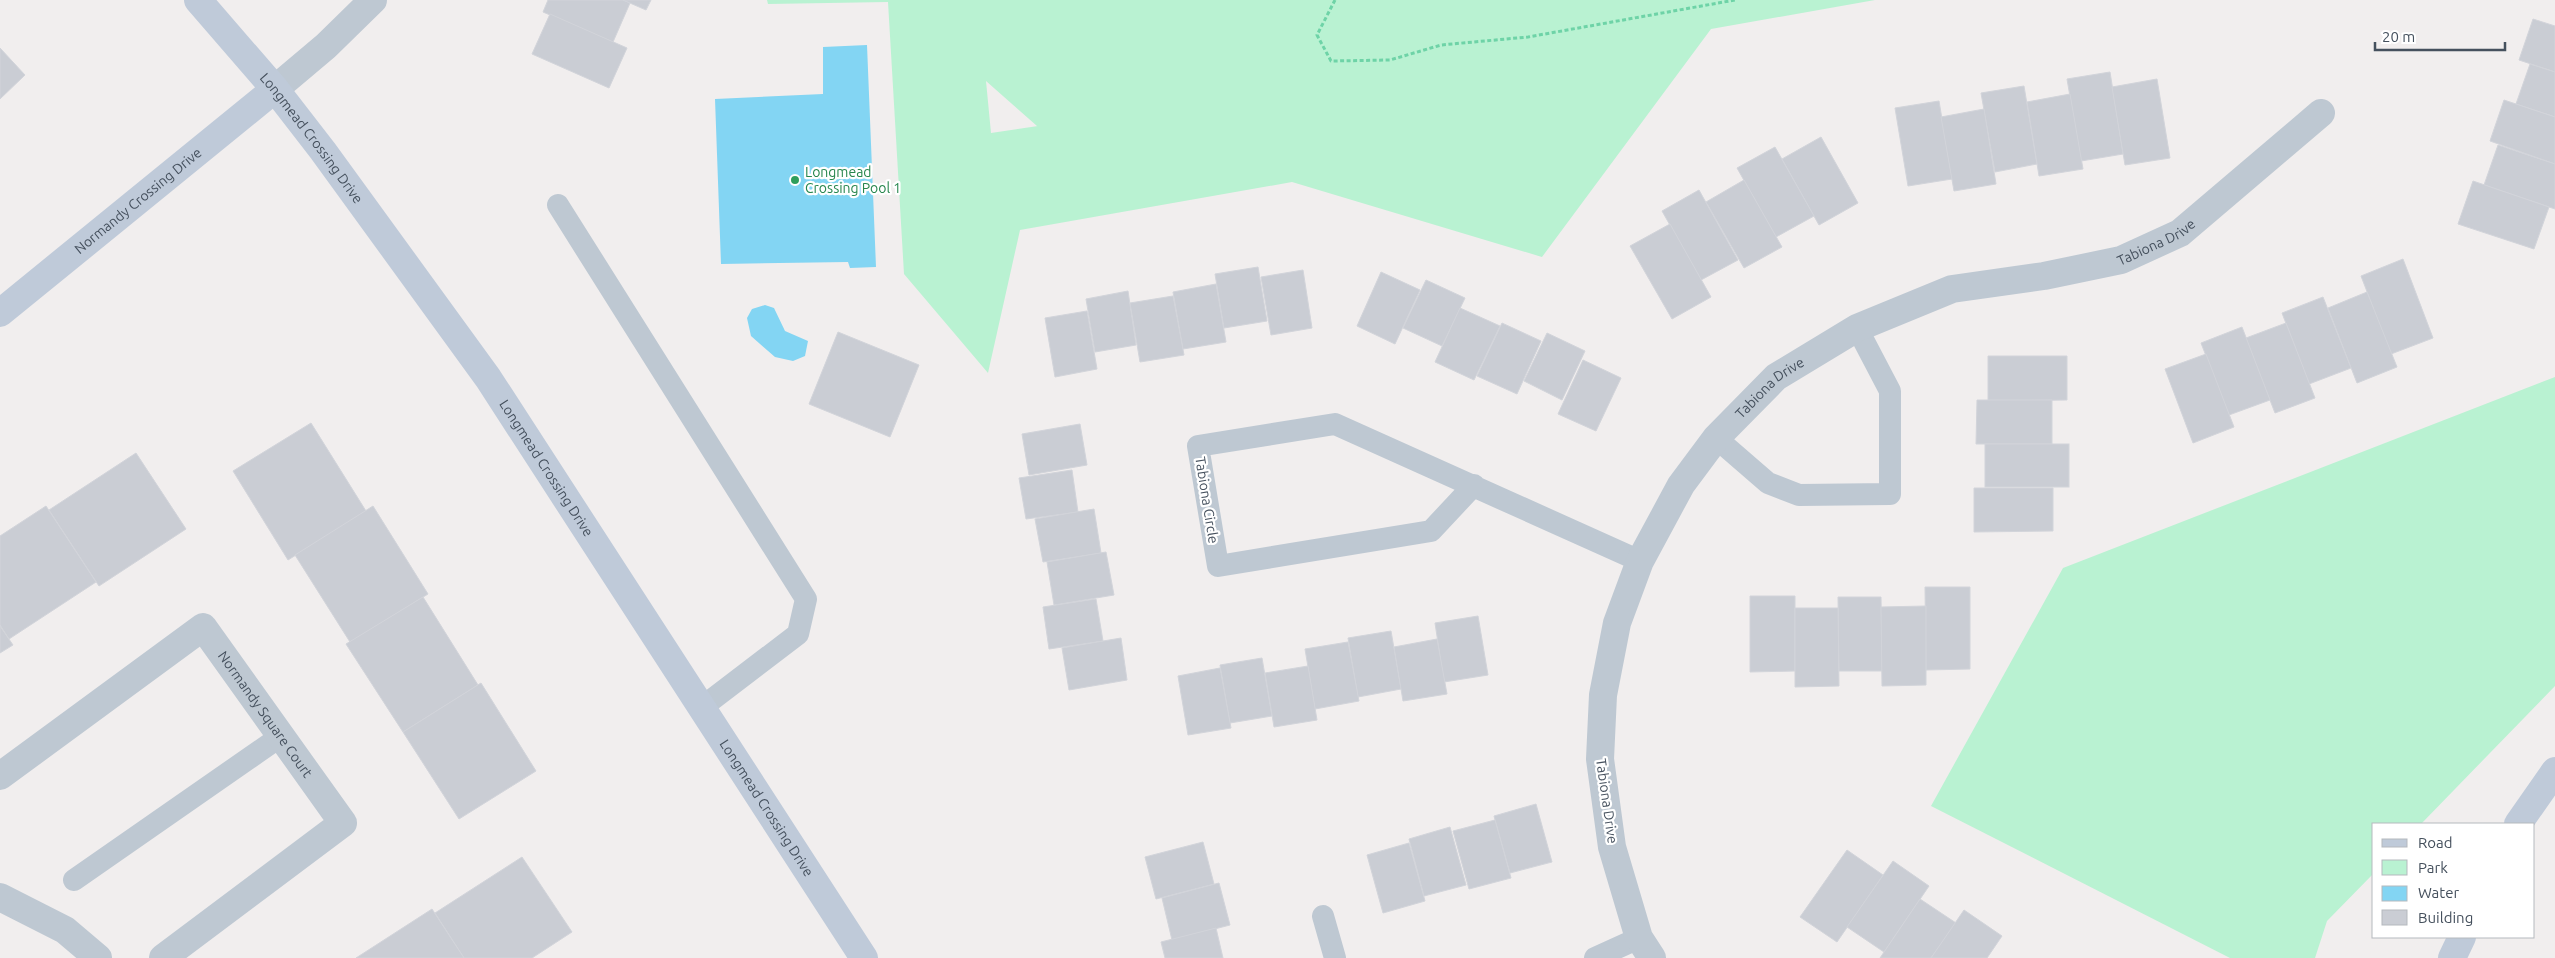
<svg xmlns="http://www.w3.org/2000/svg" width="2555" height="958" font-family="Ubuntu,sans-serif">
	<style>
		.green { fill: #b9f2d2; fill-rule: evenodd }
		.water { fill: #83d5f3 }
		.building { fill: #cacdd4; stroke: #d2d4da }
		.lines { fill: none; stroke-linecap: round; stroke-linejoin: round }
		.path { stroke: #6ed3a7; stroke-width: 3; stroke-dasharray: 4 2.5; stroke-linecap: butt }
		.lane { stroke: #bec8d2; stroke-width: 22 }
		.street { stroke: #bec8d2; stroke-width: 28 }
		.secondary { stroke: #bfcad9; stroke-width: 28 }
		.leisure-dot { fill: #2e9e5b; stroke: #fff; stroke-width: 2 }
		.labels { text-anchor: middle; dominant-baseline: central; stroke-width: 4.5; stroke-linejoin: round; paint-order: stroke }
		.street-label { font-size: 14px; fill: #45505d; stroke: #fff }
		.leisure-label { font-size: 14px; fill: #27864d; stroke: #fff; text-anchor: start }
	</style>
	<rect width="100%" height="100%" fill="#f1eeee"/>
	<g class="green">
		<path d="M767,0H1875L1711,29L1542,257L1292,182L1020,230L988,373L904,274L888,2L768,4ZM986,81L1037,126H1038L991,133Z"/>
		<path d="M2555,377V686L2421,824H2374V873L2327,921L2315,958H2230L1931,806L2063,568Z"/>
	</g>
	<g class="water">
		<path d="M867,45L876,267L850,268L848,262L721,264L715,99L823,94V47Z"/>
		<path d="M765,305L774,308L785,331L808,341L805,356L793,361L775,357L751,336L747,318L752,309Z"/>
	</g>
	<g class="building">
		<path d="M548,0H623L630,3L613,42L543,12Z"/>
		<path d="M623,0H651L646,10Z"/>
		<path d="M550,14L627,48L609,88L532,54Z"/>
		<path d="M2533,19L2555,26V72L2519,60Z"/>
		<path d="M0,48L25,75L0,99Z"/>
		<path d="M2530,64L2555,72V117L2516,104Z"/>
		<path d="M2110,72L2123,154L2081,161L2067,79Z"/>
		<path d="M2157,79L2170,158L2125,165L2112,87Z"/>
		<path d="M2024,86L2037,164L1995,172L1981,93Z"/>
		<path d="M2070,94L2083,169L2039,176L2027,102Z"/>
		<path d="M2504,100L2555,117V164L2490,141Z"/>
		<path d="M1939,101L1952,179L1908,186L1895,108Z"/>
		<path d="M1984,109L1996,184L1954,191L1941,117Z"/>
		<path d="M1821,137L1858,203L1819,225L1782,159Z"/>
		<path d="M2498,145L2555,164V209L2484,185Z"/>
		<path d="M1775,147L1814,216L1776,237L1737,168Z"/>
		<path d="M1744,180L1782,247L1744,268L1706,202Z"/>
		<path d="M2473,181L2549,207L2534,249L2458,224Z"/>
		<path d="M1699,190L1738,260L1701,280L1662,211Z"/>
		<path d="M1670,224L1711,297L1672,319L1630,246Z"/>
		<path d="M2403,259L2433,338L2391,354L2361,276Z"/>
		<path d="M1258,267L1267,321L1224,328L1215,274Z"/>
		<path d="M1303,270L1312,328L1271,335L1261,277Z"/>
		<path d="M1381,272L1420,290L1395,344L1357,326Z"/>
		<path d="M1426,280L1465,298L1442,346L1403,328Z"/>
		<path d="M1216,284L1226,342L1183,349L1173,292Z"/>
		<path d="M1128,291L1136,345L1095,352L1086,299Z"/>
		<path d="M2367,292L2397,367L2357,383L2328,308Z"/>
		<path d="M1173,296L1184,355L1140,362L1130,303Z"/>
		<path d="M2323,297L2351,368L2309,384L2282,313Z"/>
		<path d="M1460,308L1500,326L1474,380L1435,362Z"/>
		<path d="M1087,311L1097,369L1055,377L1045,318Z"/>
		<path d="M1502,323L1541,341L1517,394L1477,376Z"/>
		<path d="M2286,323L2315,398L2275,413L2246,338Z"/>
		<path d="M2242,327L2270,400L2229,415L2201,343Z"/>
		<path d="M838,332L919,365L890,437L809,404Z"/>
		<path d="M1547,333L1585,351L1562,400L1524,381Z"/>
		<path d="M2206,354L2234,427L2193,443L2165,369Z"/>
		<path d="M1988,356H2067V400L1988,401Z"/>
		<path d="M1583,360L1621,378L1596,431L1558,414Z"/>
		<path d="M1977,400H2052V444H1976Z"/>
		<path d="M311,423L366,511L288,560L233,471Z"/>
		<path d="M1080,424L1087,465L1029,475L1022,434Z"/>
		<rect x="1985" y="444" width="84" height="43"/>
		<path d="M136,453L186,529L99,586L49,510Z"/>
		<path d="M1072,470L1078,512L1026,519L1019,478Z"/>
		<path d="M1974,488H2053V531L1974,532Z"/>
		<path d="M46,506L96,582L9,639L0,625V536Z"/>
		<path d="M373,506L428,594L350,642L295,555Z"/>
		<path d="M1094,509L1101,553L1043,562L1035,519Z"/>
		<path d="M1106,552L1114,595L1054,605L1047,562Z"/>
		<path d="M1925,587H1970V669L1926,670Z"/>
		<path d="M1750,596H1795V671L1750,672Z"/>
		<path d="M423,597L478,685L403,732L346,644Z"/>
		<path d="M1838,597H1881L1882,671H1839Z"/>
		<path d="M1096,599L1103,641L1049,649L1043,607Z"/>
		<path d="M1926,606V685L1882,686L1881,607Z"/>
		<path d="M1795,608H1838L1839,686L1795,687Z"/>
		<path d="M1478,616L1488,675L1444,682L1435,623Z"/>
		<path d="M0,626L13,645L0,653Z"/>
		<path d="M1391,631L1401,689L1358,697L1348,638Z"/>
		<path d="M1121,638L1127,680L1069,690L1062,648Z"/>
		<path d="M1437,639L1447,694L1403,701L1394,647Z"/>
		<path d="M1348,642L1359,701L1315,709L1305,649Z"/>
		<path d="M1262,658L1272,716L1230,723L1220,665Z"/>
		<path d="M1308,666L1317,720L1274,727L1265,673Z"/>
		<path d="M1220,668L1231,728L1188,735L1178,676Z"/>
		<path d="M481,683L536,771L459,819L403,732Z"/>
		<path d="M1536,804L1552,862L1510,873L1494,816Z"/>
		<path d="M1495,820L1511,878L1469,889L1453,831Z"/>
		<path d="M1450,827L1466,885L1424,896L1409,839Z"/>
		<path d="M1203,842L1214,884L1156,899L1145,857Z"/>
		<path d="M1409,843L1425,901L1383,913L1367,855Z"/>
		<path d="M1847,850L1883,875L1837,942L1800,917Z"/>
		<path d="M522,857L572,932L532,958H464L435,913Z"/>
		<path d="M1893,861L1929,886L1884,952L1847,927Z"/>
		<path d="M1219,883L1230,925L1172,940L1162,898Z"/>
		<path d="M1920,899L1956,923L1931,958H1880Z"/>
		<path d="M432,909L464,958H356Z"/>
		<path d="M1964,910L2002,936L1987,958H1931Z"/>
		<path d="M1216,928L1223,958H1165L1161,942Z"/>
	</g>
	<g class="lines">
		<path class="path" d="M1335,0L1317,35L1331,61L1390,60L1441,45L1528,37L1735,0"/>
		<g class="lane">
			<path d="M558,205L806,599L798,634L701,708"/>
			<path d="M1716,438L1768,483L1799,495L1890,494V391L1857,328"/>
			<path d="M1474,485L1431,531L1218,566L1198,446L1335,424L1640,561"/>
			<path d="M74,880L281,736"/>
			<path d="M1323,916L1335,958"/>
			<path d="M1595,958L1639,938"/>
		</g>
		<g class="street">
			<path d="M275,89L326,46L373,0"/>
			<path id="s1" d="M0,776L203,627L343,823L163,958"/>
			<path d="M0,897L65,930L98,958"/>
			<path id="s2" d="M1652,958L1639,938L1612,847L1600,759L1603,695L1617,623L1640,561L1681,485L1716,438L1776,377L1857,328L1952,289L2044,276L2121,260L2180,233L2321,113"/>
		</g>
		<g class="secondary">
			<path id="s3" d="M198,0L275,89L323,151L488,378L864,958"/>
			<path id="s4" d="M0,313L275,89"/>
			<path d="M2518,824L2555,771"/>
			<path d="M2452,958L2462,937"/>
		</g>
	</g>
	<circle class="leisure-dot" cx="795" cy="180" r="5"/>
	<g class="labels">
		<g class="street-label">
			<text stroke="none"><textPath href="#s3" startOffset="179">Longmead Crossing Drive</textPath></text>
			<text stroke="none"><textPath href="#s4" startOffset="178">Normandy Crossing Drive</textPath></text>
			<text stroke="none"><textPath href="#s2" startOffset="1050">Tabiona Drive</textPath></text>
			<text stroke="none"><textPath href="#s2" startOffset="630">Tabiona Drive</textPath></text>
			<text stroke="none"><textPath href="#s3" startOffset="584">Longmead Crossing Drive</textPath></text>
			<text transform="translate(1207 500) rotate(81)">Tabiona Circle</text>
			<text stroke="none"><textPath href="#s1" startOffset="359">Normandy Square Court</textPath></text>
			<text transform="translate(1607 801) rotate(82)">Tabiona Drive</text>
			<text stroke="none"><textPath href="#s3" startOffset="989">Longmead Crossing Drive</textPath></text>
		</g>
		<g class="leisure-label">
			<text x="805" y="172">Longmead<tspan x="805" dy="16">Crossing Pool 1</tspan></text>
		</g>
	</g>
	<rect x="2372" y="823" width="162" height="115" fill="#ffffff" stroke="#b5b9be"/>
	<rect x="2382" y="839" width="25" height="8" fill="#bfcad9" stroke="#b5b9be"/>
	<text x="2418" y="848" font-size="15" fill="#45505d">Road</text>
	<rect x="2382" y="860" width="25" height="15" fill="#b9f2d2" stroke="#b5b9be"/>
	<text x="2418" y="873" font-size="15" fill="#45505d">Park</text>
	<rect x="2382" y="886" width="25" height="15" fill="#83d5f3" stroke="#b5b9be"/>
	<text x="2418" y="898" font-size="15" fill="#45505d">Water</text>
	<rect x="2382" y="910" width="25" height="15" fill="#cacdd4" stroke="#b5b9be"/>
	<text x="2418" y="923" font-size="15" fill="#45505d">Building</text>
	<path d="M2375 42v8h130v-8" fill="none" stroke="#45505d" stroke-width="2.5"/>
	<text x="2382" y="42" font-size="15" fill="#45505d" stroke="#ffffff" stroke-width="4" paint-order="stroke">20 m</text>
</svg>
